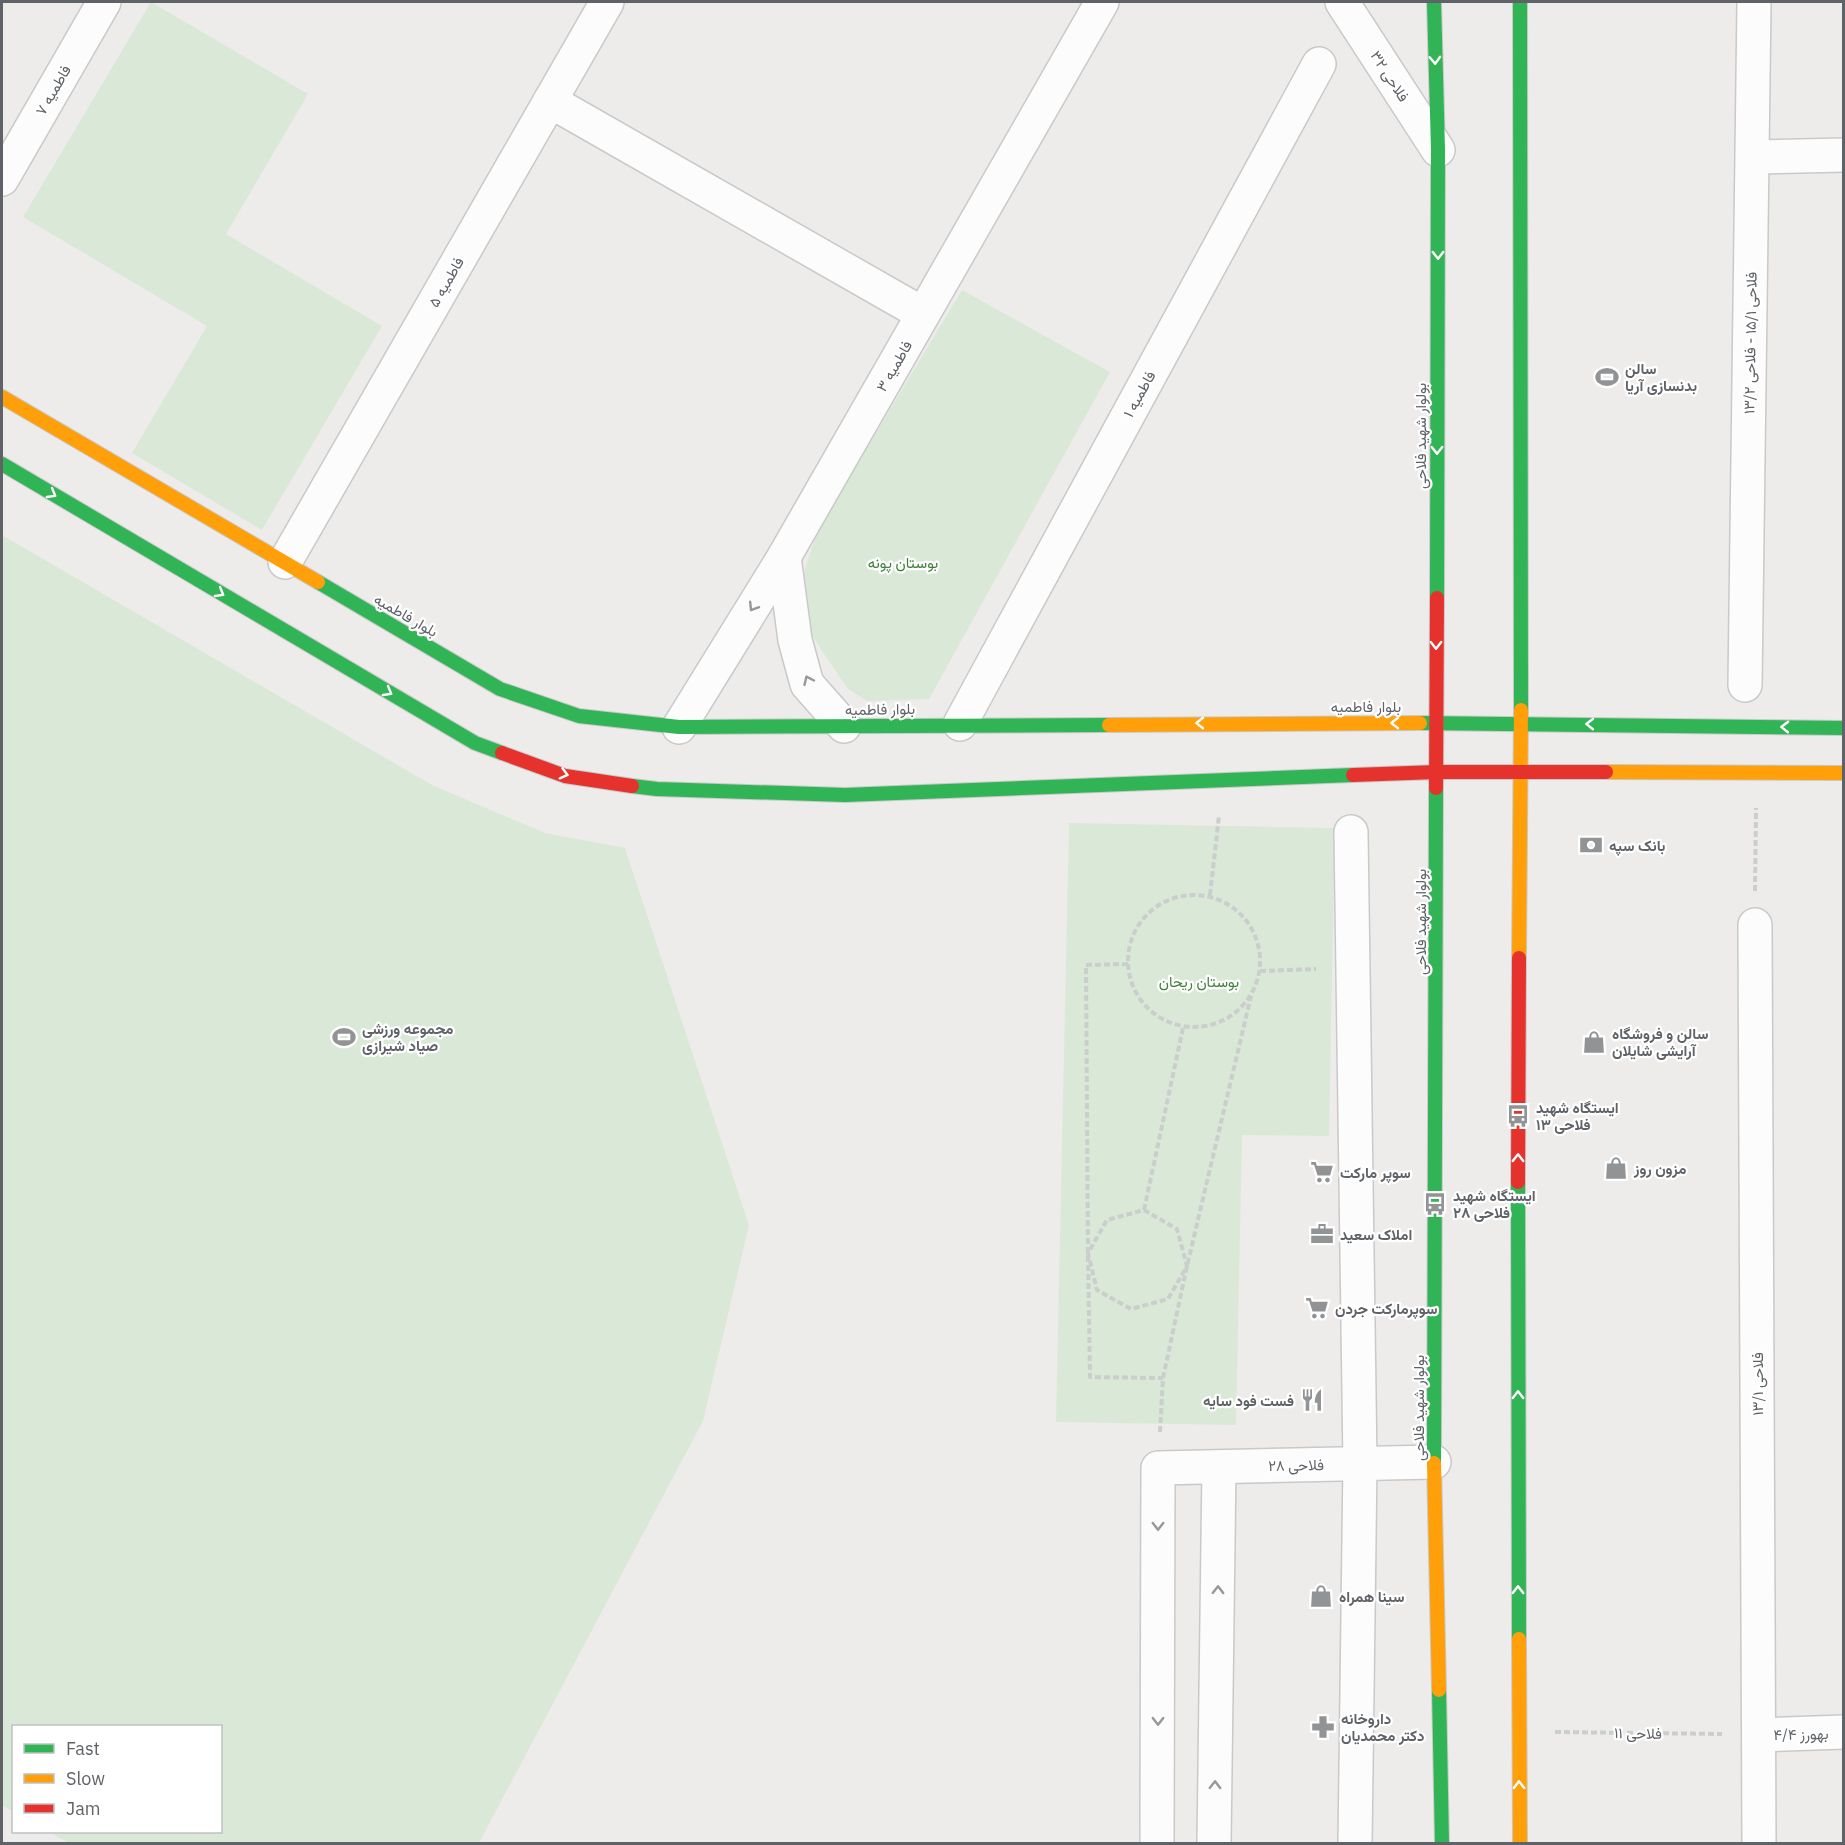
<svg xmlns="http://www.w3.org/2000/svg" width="1845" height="1845" font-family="'IBM Plex Sans',Vazirmatn,sans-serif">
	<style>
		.green { fill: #dae8d7 }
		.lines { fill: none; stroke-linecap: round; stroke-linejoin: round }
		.street-casing { stroke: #c9c9c9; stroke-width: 36 }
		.fast-casing { stroke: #c8c9c9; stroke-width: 16 }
		.slow-casing { stroke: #c8c9c9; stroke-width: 16 }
		.jam-casing { stroke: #c8c9c9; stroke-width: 16 }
		.path { stroke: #cacecc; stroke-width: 4; stroke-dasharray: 6 3; stroke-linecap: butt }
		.street { stroke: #fcfcfc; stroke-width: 33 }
		.fast { stroke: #30b455; stroke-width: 14 }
		.slow { stroke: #ff9f0a; stroke-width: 14 }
		.jam { stroke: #e5322d; stroke-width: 14 }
		.oneway { stroke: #fff }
		.oneway2 { stroke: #96999b }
		.labels { text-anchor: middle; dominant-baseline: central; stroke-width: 4.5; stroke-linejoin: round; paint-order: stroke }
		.street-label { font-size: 15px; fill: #5f6367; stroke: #fff }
		.poi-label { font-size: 15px; font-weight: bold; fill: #5f6367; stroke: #fff; text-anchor: start }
		.park-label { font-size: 15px; fill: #3f813c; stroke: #fff }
	</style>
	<rect width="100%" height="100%" fill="#eeecea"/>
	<g class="green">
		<path d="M151,2L308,94L226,234L382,326L262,530L132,453L207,326L23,217Z"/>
		<path d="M962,290L1110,372L929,699L867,701L848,689L824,654L807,627L800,600L805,569L818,529Z"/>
		<path d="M2,535L432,785L545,833L625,848L749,1225L703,1421L479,1843L71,1844L49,1832H220V1726H14L13,1812L2,1805Z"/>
		<path d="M1069,823L1335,828L1329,1136L1242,1135L1236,1425L1056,1422Z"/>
	</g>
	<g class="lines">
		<g class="street-casing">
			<g id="street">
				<path d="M1342,2L1438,150"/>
				<path d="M550,101L923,314"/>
				<path d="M1753,157L1844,155"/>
				<path d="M2,179L104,2"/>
				<path d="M784,557L795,640L807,684L844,726"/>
				<path d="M285,562L607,2"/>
				<path d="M1745,685L1754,2"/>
				<path d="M960,724L1319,64"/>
				<path d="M679,727L784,557L1102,2"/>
				<path d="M1351,832L1360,1463L1355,1844"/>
				<path d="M1755,925L1759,1844"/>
				<path d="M1759,1735L1844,1732"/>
				<path d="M1157,1844L1158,1468L1434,1462"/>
				<path d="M1214,1844L1219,1467"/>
			</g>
		</g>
		<g class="fast-casing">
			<g id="fast">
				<path d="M1434,2L1438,150L1437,598"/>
				<path d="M1520,2L1521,710"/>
				<path d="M2,464L475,743L502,753"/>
				<path d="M318,582L500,689L579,716L679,727L1109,725"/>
				<path d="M1420,723L1844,728"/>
				<path d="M632,786L657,789L845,795L1353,775"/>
				<path d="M1518,1182L1519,1639"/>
				<path d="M1434,1463L1436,788"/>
				<path d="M1439,1690L1442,1844"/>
			</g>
		</g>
		<g class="slow-casing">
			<g id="slow">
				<path d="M2,397L318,582"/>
				<path d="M1109,725L1420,723"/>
				<path d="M1606,772L1844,773"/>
				<path d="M1519,958L1521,710"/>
				<path d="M1434,1463L1439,1690"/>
				<path d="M1519,1639L1520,1844"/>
			</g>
		</g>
		<g class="jam-casing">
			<g id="jam">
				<path d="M502,753L565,776L632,786"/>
				<path d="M1353,775L1437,772H1606"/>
				<path d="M1436,788L1437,598"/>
				<path d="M1518,1182L1519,958"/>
			</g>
		</g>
		<g class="path">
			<path d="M1755,891L1756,808"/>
			<circle cx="1194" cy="961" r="66"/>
			<path d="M1210,895L1219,816"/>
			<path d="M1128,964L1086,965L1088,1253L1090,1377L1163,1378"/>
			<path d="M1260,971L1316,969"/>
			<path d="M1144,1210L1177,1229L1187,1266L1168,1299L1131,1309L1097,1290L1088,1253L1107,1220Z"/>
			<path d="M1144,1210L1183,1028"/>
			<path d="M1160,1432L1163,1378L1187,1266L1251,996"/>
			<path d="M1555,1732L1722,1734"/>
		</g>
		<use href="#street" class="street"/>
		<use href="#fast" class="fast"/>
		<use href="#slow" class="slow"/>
		<use href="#jam" class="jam"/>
	</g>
	<defs><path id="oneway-chevron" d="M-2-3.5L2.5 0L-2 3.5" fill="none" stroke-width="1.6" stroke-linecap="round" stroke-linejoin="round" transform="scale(1.5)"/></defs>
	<g class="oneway">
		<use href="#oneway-chevron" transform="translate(1435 60) rotate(88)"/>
		<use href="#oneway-chevron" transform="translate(1438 255) rotate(90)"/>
		<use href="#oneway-chevron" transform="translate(1437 450) rotate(90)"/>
		<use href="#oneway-chevron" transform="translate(52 494) rotate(30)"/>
		<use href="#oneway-chevron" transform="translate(220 593) rotate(30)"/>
		<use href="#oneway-chevron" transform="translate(1436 645) rotate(90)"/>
		<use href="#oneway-chevron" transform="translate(388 692) rotate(30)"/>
		<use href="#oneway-chevron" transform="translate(1200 723) rotate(180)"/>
		<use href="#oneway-chevron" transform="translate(1395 723) rotate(180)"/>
		<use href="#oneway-chevron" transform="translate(1590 724) rotate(-179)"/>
		<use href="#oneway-chevron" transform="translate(1785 727) rotate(-179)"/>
		<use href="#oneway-chevron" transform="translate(564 774) rotate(15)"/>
		<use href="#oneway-chevron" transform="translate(1518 1158) rotate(-90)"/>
		<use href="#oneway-chevron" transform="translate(1518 1395) rotate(-90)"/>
		<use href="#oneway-chevron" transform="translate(1518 1590) rotate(-90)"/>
		<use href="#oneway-chevron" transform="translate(1519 1785) rotate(-91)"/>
	</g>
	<g class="oneway2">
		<use href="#oneway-chevron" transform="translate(753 607) rotate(122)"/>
		<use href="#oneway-chevron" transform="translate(808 680) rotate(-115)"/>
		<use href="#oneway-chevron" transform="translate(1158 1526) rotate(90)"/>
		<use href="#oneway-chevron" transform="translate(1218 1590) rotate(-89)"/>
		<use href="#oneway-chevron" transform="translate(1158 1721) rotate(90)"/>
		<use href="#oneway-chevron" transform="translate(1215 1785) rotate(-89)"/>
	</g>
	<defs>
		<g id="stadium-bare" transform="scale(1.8)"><path d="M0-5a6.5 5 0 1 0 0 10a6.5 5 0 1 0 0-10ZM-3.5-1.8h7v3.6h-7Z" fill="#919395" stroke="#fff" stroke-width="2.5" paint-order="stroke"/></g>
		<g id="bank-bare" transform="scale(1.8)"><path d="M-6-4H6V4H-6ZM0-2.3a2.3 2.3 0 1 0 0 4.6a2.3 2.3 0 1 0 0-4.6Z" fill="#919395" stroke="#fff" stroke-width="2.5" paint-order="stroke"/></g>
		<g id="shop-bare" transform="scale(1.8)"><path d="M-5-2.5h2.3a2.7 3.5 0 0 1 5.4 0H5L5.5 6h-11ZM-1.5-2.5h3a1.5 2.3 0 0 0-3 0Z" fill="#919395" stroke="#fff" stroke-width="2.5" paint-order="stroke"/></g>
		<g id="bus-bare" transform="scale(1.8)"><path d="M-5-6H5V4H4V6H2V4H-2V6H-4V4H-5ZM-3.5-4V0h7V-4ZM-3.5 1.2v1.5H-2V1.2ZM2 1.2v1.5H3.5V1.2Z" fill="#919395" stroke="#fff" stroke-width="2.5" paint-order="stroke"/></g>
		<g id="supermarket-bare" transform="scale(1.8)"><path d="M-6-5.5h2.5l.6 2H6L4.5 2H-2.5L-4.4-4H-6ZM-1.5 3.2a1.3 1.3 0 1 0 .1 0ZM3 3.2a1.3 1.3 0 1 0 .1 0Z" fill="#919395" stroke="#fff" stroke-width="2.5" paint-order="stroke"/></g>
		<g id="office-bare" transform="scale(1.8)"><path d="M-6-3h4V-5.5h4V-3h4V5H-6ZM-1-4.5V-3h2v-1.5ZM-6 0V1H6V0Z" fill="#919395" stroke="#fff" stroke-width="2.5" paint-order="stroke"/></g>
		<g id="restaurant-bare" transform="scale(1.8)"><path d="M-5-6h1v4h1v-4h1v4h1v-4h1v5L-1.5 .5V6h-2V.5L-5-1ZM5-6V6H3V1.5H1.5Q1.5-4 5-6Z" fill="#919395" stroke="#fff" stroke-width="2.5" paint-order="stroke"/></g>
		<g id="pharmacy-bare" transform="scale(1.8)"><path d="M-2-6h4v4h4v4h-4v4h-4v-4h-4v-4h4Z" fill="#919395" stroke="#fff" stroke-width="2.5" paint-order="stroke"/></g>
	</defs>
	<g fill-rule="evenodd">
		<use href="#stadium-bare" x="1607" y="377"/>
		<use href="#bank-bare" x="1591" y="845"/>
		<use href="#stadium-bare" x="344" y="1037"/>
		<use href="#shop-bare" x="1594" y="1042"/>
		<use href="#bus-bare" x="1518" y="1116"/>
		<use href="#shop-bare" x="1616" y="1168"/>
		<use href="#supermarket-bare" x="1322" y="1172"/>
		<use href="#bus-bare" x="1435" y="1204"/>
		<use href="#office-bare" x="1322" y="1234"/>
		<use href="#supermarket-bare" x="1317" y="1308"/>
		<use href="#restaurant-bare" x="1312" y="1400"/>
		<use href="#shop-bare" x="1321" y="1596"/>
		<use href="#pharmacy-bare" x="1323" y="1727"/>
	</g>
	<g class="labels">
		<g class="street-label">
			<text transform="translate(1390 76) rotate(57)">فلاحی ۳۲</text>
			<text transform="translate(53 90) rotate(-60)">فاطمیه ۷</text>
			<text transform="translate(446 282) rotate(-60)">فاطمیه ۵</text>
			<text transform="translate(1750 343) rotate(-89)">فلاحی ۱۵/۱ - فلاحی ۱۳/۲</text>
			<text transform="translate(894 366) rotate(-60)">فاطمیه ۳</text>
			<text transform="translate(1139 394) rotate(-61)">فاطمیه ۱</text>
			<text transform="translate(1420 436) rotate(-90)">بولوار شهید فلاحی</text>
			<text transform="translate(406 615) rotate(30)">بلوار فاطمیه</text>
			<text x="1366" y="706">بلوار فاطمیه</text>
			<text transform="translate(880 709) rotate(-1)">بلوار فاطمیه</text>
			<text transform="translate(1420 922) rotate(-90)">بولوار شهید فلاحی</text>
			<text transform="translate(1757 1384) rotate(-90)">فلاحی ۱۳/۱</text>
			<text transform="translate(1418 1408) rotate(-90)">بولوار شهید فلاحی</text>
			<text transform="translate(1296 1465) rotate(-1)">فلاحی ۲۸</text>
			<text transform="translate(1638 1733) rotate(1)">فلاحی ۱۱</text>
			<text transform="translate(1801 1734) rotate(-1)">بهورز ۴/۴</text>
		</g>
		<g class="poi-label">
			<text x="1625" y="368">سالن<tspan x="1625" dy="17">بدنسازی آریا</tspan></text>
			<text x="1609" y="845">بانک سپه</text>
			<text x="362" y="1028">مجموعه ورزشی<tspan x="362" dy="17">صیاد شیرازی</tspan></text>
			<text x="1612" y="1033">سالن و فروشگاه<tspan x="1612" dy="17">آرایشی شایلان</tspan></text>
			<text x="1536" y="1107">ایستگاه شهید<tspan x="1536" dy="17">فلاحی ۱۳</tspan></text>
			<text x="1634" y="1168">مزون روز</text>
			<text x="1340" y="1172">سوپر مارکت</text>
			<text x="1453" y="1195">ایستگاه شهید<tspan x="1453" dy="17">فلاحی ۲۸</tspan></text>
			<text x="1340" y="1234">املاک سعید</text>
			<text x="1335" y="1308">سوپرمارکت جردن</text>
			<text x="1294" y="1400" text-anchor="end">فست فود سایه</text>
			<text x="1339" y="1596">سینا همراه</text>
			<text x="1341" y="1718">داروخانه<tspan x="1341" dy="17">دکتر محمدیان</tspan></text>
		</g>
		<g class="park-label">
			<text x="903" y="562">بوستان پونه</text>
			<text x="1199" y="981">بوستان ریحان</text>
		</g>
	</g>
	<rect width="1845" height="1845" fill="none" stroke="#5f6367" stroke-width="6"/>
	<rect x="12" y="1725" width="210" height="108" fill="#ffffff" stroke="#bfc1c2" stroke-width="1.5"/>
	<rect x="24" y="1744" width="30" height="9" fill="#30b455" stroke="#bfc1c2" stroke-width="1.5"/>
	<text x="66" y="1755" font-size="18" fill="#5f6367">Fast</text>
	<rect x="24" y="1774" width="30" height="9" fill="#ff9f0a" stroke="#bfc1c2" stroke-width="1.5"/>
	<text x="66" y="1785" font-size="18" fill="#5f6367">Slow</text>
	<rect x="24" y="1804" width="30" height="9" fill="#e5322d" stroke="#bfc1c2" stroke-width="1.5"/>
	<text x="66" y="1815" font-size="18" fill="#5f6367">Jam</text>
</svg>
